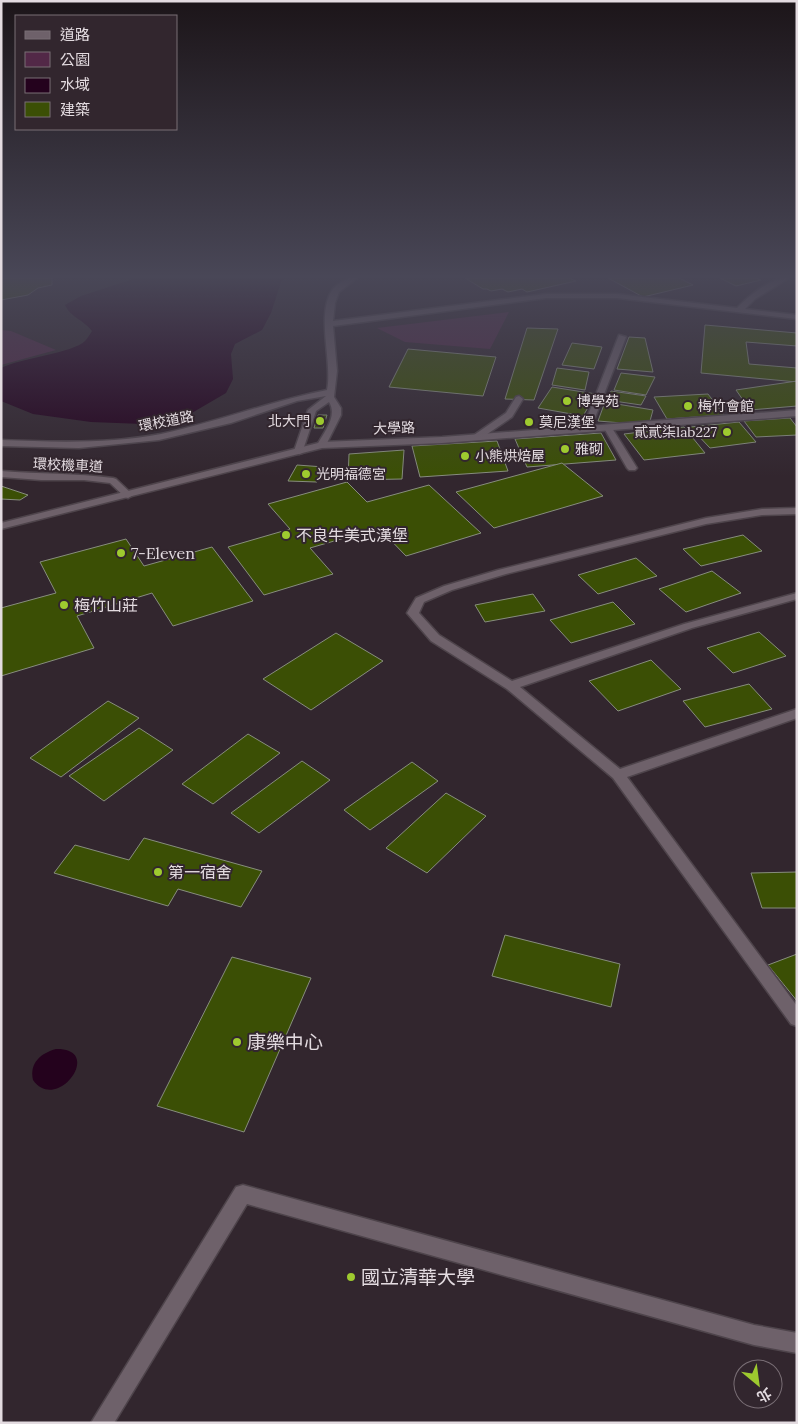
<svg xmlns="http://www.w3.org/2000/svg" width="798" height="1424" font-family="Lora,'Noto Sans TC',serif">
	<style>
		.green { fill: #522847 }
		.water { fill: #24021d }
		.building { fill: #3b4f05; stroke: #878d7e }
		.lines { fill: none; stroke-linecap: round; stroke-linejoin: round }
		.lane-casing { stroke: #4e444b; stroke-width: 3 }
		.street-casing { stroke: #4e444b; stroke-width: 3 }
		.lane { fill: #6e616a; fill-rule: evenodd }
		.street { fill: #6e616a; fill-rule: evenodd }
		.poi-dot { fill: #9eca2f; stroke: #32262e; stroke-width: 2 }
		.labels { text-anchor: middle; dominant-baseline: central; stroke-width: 4; stroke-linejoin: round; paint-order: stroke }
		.far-poi-label { font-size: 14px; fill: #e3dbe0; stroke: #32262e; text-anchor: start }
		.far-street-label { font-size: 14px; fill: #e3dbe0; stroke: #32262e }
		.poi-label { font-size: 16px; fill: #e3dbe0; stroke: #32262e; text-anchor: start }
		.near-poi-label { font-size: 19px; fill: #e3dbe0; stroke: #32262e; text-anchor: start }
	</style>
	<rect width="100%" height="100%" fill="#32262e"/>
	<g class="green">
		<path d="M509,312L490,349L405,342L377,328Z"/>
		<path d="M1,330L11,331L56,350L1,365Z"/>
	</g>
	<g class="water">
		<path d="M136,278H285L281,282L271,313L262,330L235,344L231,354L233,379L226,393L190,414L143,424L91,422L33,414L1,401V368C21,358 73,353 85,341C88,338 90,334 92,331C84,320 71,318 65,305L81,296Z"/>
		<path d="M56,1049C105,1048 57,1114 33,1080C29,1063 41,1053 56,1049Z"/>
	</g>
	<g class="building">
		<path d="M1,278H52V285L38,288L28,295L1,300Z"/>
		<path d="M465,278H569L576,281L527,292L522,289L508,292L502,289L491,291L487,289H483Z"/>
		<path d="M608,278H679L693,285L643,297Z"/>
		<path d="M720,278H756L761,280L736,286Z"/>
		<path d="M705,325L797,333V346L746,342L749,364L797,368V382L701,373Z"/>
		<path d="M527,328L558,329L534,400L505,399Z"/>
		<path d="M629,337L645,338L653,372L617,369Z"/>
		<path d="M572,343L602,347L594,369L562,365Z"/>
		<path d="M408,349L496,357L483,396L389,387Z"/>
		<path d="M557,368L589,372L585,390L552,385Z"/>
		<path d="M621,373L655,377L646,395L614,390Z"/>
		<path d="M797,381V406L750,410L736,390Z"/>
		<path d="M552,387L596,394L583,416L538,408Z"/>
		<path d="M611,391L646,396L641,405L607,400Z"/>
		<path d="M708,394L724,415L667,419L654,397Z"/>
		<path d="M605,402L653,410L650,421L622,423L598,421Z"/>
		<path d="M318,415H327L323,428H314Z"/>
		<path d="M790,418L797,427V435L756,437L744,421Z"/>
		<path d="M739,422L756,442L710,448L690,427Z"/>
		<path d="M684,427L705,453L644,460L624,434Z"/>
		<path d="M601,433L616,460L527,467L515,439Z"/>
		<path d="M497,441L508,471L420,477L412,446Z"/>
		<path d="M404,450L402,479L348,480L349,454Z"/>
		<path d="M562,463L603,496L494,528L456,492Z"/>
		<path d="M297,465L324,467L317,482L288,481Z"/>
		<path d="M347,482L367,502L429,485L481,533L406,556L379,528L310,548L333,574L264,595L228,547L290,529L268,504Z"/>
		<path d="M1,486L28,495L20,500L1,499Z"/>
		<path d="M743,535L762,551L701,566L683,549Z"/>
		<path d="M126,539L144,566L212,547L253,601L173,626L152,593L77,616L94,648L1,676V608L56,593L40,562Z"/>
		<path d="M636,558L657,576L598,594L578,575Z"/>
		<path d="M712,571L741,593L686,612L659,589Z"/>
		<path d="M533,594L545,611L485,622L475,605Z"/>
		<path d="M613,602L635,624L571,643L550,620Z"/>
		<path d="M759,632L786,656L733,673L707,648Z"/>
		<path d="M336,633L383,661L311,710L263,679Z"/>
		<path d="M651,660L681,689L618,711L589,681Z"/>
		<path d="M749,684L772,709L705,727L683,701Z"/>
		<path d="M108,701L139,718L61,777L30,758Z"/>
		<path d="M139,728L173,750L104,801L69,776Z"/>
		<path d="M248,734L280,753L213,804L182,784Z"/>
		<path d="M302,761L330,780L259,833L231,813Z"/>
		<path d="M412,762L438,781L370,830L344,810Z"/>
		<path d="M446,793L486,816L427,873L386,848Z"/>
		<path d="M144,838L262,871L241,907L178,889L168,906L54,873L75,845L129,860Z"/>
		<path d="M797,872V908H762L751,873Z"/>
		<path d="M505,935L620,964L611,1007L492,976Z"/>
		<path d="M797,954V1001L768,965Z"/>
		<path d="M232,957L311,978L244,1132L157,1106Z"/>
	</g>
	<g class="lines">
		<g class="lane-casing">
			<g id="lane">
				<path d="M349,278H357L339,292L335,303L333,321L546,294H617L737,308C749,296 771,277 789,278L755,299L745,309L797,315V319L617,298H546L333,326L337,371L334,397L341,408V415L325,447H319L317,445C324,432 338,416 329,402L316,411L302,453L299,454L294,451L308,410L326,396L297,401L231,423L159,440L79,448L1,446V440C54,442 109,444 161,434C217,422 271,401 327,390C333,362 315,313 333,289C337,284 344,281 349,278Z"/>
				<path d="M619,335L626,337L591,428L590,430H584L583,428Z"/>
				<path d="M519,396L523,399L512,417L480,439H474V435L506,413L516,397Z"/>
				<path d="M608,425L612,428L637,468L635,470H629L627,468L604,428Z"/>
				<path d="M1,471C39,474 76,473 113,478L116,479L133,495L128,498L125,497L110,483L84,480H41L1,477Z"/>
			</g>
		</g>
		<g class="street-casing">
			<g id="street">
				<path d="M797,410V416L442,443L322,448L1,529V523L322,442L442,437Z"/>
				<path d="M797,508V514L762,515L706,524L506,574L452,590L424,602L419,613L439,635L512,681L684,624L797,593V599L692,628L520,687L620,769L797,709V718L627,777L797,1006V1026L791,1024L613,778L507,689L431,641L407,613L416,598L444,586L498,570L706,518L762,509Z"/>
				<path d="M243,1185L754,1325L797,1333V1353L754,1345L247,1204L114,1423H91L236,1187Z"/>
			</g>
		</g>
		<use href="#lane" class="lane"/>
		<use href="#street" class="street"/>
	</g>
	<linearGradient id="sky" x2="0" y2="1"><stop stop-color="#1c1519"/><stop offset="0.58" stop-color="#494757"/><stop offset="1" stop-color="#494757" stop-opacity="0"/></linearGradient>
	<rect width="798" height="477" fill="url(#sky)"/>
	<g class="poi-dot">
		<circle cx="567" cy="401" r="5"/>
		<circle cx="688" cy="406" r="5"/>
		<circle cx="320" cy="421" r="5"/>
		<circle cx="529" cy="422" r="5"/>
		<circle cx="727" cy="432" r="5"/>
		<circle cx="565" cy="449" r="5"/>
		<circle cx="465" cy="456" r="5"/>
		<circle cx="306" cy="474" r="5"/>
		<circle cx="286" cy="535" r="5"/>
		<circle cx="121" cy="553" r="5"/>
		<circle cx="64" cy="605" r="5"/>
		<circle cx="158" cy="872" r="5"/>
		<circle cx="237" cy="1042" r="5"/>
		<circle cx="351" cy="1277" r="5"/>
	</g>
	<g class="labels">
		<g class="far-poi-label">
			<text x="577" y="401">博學苑</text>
			<text x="698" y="406">梅竹會館</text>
			<text x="310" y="421" text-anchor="end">北大門</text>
			<text x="539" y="422">莫尼漢堡</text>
			<text x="717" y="432" text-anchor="end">貳貳柒lab227</text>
			<text x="575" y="449">雅砌</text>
			<text x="475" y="456">小熊烘焙屋</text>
			<text x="316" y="474">光明福德宮</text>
		</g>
		<g class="far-street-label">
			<text transform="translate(166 421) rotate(-11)">環校道路</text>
			<text transform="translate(394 428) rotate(-2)">大學路</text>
			<text transform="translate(68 465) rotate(3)">環校機車道</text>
		</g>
		<g class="poi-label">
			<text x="296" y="535">不良牛美式漢堡</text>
			<text x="131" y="553">7-Eleven</text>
			<text x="74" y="605">梅竹山莊</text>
			<text x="168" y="872">第一宿舍</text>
		</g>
		<g class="near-poi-label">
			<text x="247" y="1042">康樂中心</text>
			<text x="361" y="1277">國立清華大學</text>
		</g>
	</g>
	<rect width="798" height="1424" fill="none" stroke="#e3dbe0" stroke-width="5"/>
	<rect x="15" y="15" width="162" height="115" fill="#32262e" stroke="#796e75"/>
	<rect x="25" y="31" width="25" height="8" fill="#6e616a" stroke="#796e75"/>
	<text x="60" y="40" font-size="15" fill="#e3dbe0">道路</text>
	<rect x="25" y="52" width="25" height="15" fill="#522847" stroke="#796e75"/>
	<text x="60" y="65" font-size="15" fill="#e3dbe0">公園</text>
	<rect x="25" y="78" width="25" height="15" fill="#24021d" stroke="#796e75"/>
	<text x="60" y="90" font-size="15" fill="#e3dbe0">水域</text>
	<rect x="25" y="102" width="25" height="15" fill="#3b4f05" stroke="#796e75"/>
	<text x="60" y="115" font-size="15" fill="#e3dbe0">建築</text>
	<g transform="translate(758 1384) rotate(151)"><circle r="24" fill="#32262e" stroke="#796e75"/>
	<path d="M0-4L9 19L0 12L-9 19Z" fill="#9eca2f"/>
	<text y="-8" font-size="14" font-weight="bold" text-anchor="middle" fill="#e3dbe0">北</text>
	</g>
</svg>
